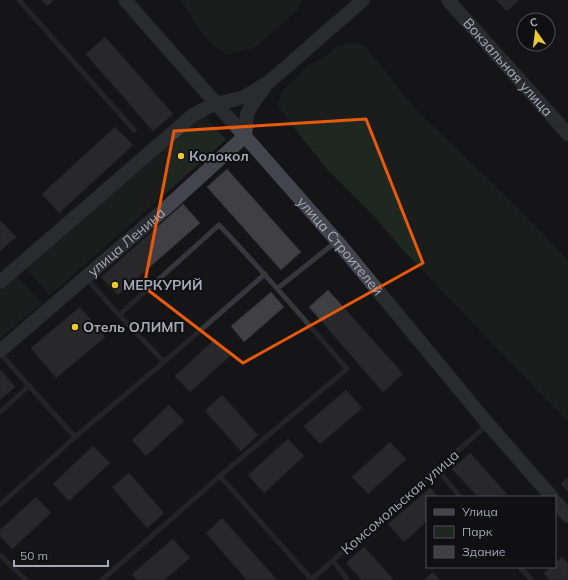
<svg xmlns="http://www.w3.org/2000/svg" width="568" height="580" font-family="Mulish,sans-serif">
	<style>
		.green { fill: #1f2721 }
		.building { fill: #3f3f44; stroke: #302f33 }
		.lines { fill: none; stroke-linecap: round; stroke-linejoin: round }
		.lane { stroke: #36363c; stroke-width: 5 }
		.secondary { stroke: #44454c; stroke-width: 14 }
		.marked { fill: none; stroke: #e8590c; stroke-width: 3; stroke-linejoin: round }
		.poi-dot { fill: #ebc838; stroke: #101012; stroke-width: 1.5 }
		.labels { text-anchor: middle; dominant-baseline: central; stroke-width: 4; stroke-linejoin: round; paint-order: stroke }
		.street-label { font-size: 14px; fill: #a7aab6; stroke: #101012 }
		.poi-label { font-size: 14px; font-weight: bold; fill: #a7aab6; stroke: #101012; text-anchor: start }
	</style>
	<rect width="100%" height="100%" fill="#151517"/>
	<g class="green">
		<path d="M181,0H302L296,11L256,47L227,55L212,45L199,29Z"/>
		<path d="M351,42L365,46L416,110L514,204L568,260V422L401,248L372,214L329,171L298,133L278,107L282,91L296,79L307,66L325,57L336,47Z"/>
		<path d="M202,112L226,140L50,295L25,268Z"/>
		<path d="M17,276L41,303L0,339V291Z"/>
	</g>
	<g class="building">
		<path d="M42,0H54L47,6Z"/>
		<path d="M496,0H519L507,11Z"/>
		<path d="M105,37L173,114L153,131L86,54Z"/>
		<path d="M115,127L133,145L59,213L42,194Z"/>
		<path d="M227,169L301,252L281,270L207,187Z"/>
		<path d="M183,204L200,223L118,295L101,277Z"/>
		<path d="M0,220L16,237L0,251Z"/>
		<path d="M328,290L403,374L383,392L309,307Z"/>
		<path d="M271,292L284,307L244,342L231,326Z"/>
		<path d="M80,307L105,337L56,378L31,348Z"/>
		<path d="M215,339L230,356L190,392L175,376Z"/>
		<path d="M0,369L15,387L0,400Z"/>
		<path d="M346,390L362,408L320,444L304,426Z"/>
		<path d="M222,395L258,435L241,451L205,411Z"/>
		<path d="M169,405L184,421L146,456L132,440Z"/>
		<path d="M288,439L304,456L264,493L248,475Z"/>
		<path d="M390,442L406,459L368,494L352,477Z"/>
		<path d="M93,446L110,463L69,501L53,484Z"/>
		<path d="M470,453L506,493L502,497H478L452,469Z"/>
		<path d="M129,473L164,513L147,528L112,487Z"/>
		<path d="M567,478L568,480V492L561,484Z"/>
		<path d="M430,488L438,497H427V521L404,542L388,524Z"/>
		<path d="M36,497L51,513L12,549L0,536V530Z"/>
		<path d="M222,518L277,580H247L206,533Z"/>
		<path d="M173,539L190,558L164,580H137L132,574Z"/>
		<path d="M364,547L394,580H362L346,563Z"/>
		<path d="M562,557L568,564V580H550L544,573L551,567H555V563Z"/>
		<path d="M433,572L440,580H424Z"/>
	</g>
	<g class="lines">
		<g class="lane">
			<path d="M19,0L134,130"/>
			<path d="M86,278L119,315"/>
			<path d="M278,288L337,241"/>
			<path d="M0,353L29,386"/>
			<path d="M0,412L29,386L75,437L0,505"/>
			<path d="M75,437L164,362"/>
			<path d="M437,469L460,497"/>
			<path d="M220,476L312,580"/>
			<path d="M0,555L26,580"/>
			<path d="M333,561L348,580"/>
			<path d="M520,567L532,580"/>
			<path d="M312,579L487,425"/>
			<path d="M102,580L220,476L347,369C305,320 263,271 219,225L119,315L164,362L265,274"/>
		</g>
		<g class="secondary">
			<path id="s1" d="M125,0L337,241L488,424L552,497"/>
			<path id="s2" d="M448,0L568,134"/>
			<path d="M0,282L193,115L216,103L225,102L244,97L269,82L363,0"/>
			<path id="s3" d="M0,351L167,207L245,136L247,114L253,103L264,88"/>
			<path d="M555,501L568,516"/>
		</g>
	</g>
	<path d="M0 0H568V580H0ZM366,119L423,263L243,363L144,287L174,131Z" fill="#151517" fill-opacity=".55" fill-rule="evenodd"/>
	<path class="marked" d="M366,119L423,263L243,363L144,287L174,131Z"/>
	<g class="poi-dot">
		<circle cx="181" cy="156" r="4"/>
		<circle cx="115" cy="285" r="4"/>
		<circle cx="75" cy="327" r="4"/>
	</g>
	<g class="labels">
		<g class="street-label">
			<text stroke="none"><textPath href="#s2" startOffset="90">Вокзальная улица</textPath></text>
			<text stroke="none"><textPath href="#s3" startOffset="167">улица Ленина</textPath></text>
			<text stroke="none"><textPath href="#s1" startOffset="327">улица Строителей</textPath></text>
			<text transform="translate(400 502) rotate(-41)">Комсомольская улица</text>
		</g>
		<g class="poi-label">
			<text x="189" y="156">Колокол</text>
			<text x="123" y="285">МЕРКУРИЙ</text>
			<text x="83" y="327">Отель ОЛИМП</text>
		</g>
	</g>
	<rect x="426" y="496" width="130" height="72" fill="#101012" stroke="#4c4e54"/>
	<rect x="434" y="509" width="20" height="6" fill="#44454c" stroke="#4c4e54"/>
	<text x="462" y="516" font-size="12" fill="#a7aab6">Улица</text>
	<rect x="434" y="526" width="20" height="12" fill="#1f2721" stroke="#4c4e54"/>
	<text x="462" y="536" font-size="12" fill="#a7aab6">Парк</text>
	<rect x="434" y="546" width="20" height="12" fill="#3f3f44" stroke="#4c4e54"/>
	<text x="462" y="556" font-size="12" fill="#a7aab6">Здание</text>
	<g transform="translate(536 32) rotate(346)"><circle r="19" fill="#101012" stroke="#4c4e54"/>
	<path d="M0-3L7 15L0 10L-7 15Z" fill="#ebc838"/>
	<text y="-6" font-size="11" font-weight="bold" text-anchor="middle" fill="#a7aab6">С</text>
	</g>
	<path d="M14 560v6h94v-6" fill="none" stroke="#a7aab6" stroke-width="2"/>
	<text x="20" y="560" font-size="12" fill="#a7aab6" stroke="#101012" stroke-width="3" paint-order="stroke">50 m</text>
</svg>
